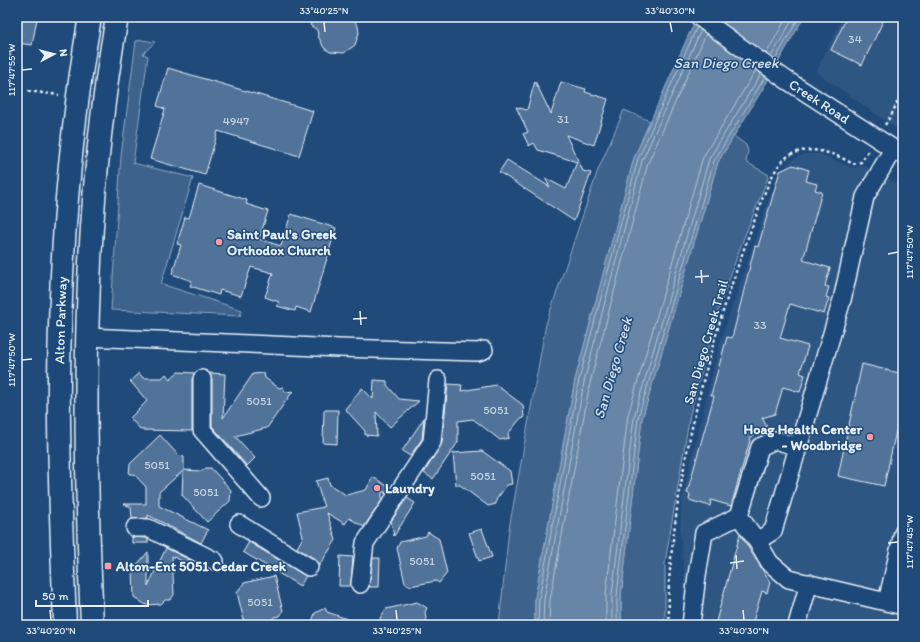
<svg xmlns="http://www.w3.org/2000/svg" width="920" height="642" font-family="Itim,sans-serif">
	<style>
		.built { fill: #2e5683 }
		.green { fill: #3c628c; stroke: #92aac2 }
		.water { fill: #6685a7; stroke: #9ab0c7 }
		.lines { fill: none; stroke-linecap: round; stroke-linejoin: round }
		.shore { stroke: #b4c6d8; stroke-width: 1 }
		.building { fill: #517399; stroke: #e8f1f8 }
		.minor-casing { stroke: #e8f1f8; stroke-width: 20 }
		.major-casing { stroke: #e8f1f8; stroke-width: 25 }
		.path { stroke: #e8f1f8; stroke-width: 2.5; stroke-dasharray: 3 3; stroke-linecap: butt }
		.minor { stroke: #1f4a7a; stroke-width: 17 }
		.major { stroke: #1f4a7a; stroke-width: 22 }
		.ticks { fill: none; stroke: #e8f1f8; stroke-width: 1.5 }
		.poi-dot { fill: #ff9aa2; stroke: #1f4a7a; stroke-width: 1.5 }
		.labels { text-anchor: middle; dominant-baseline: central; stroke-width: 3; stroke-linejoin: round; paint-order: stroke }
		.number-label { font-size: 12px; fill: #c2d2e0 }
		.street-label { font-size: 14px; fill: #e8f1f8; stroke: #1f4a7a }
		.poi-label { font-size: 14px; font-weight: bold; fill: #e8f1f8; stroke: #1f4a7a; text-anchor: start }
		.water-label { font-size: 15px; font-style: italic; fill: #d4e1ec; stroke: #1f4a7a }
		.neatline { fill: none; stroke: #e8f1f8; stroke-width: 1.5 }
		.ticks-label { font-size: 10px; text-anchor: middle; fill: #e8f1f8 }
	</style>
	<rect width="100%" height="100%" fill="#1f4a7a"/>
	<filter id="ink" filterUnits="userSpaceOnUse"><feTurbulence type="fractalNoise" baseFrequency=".025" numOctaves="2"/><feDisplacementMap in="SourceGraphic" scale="8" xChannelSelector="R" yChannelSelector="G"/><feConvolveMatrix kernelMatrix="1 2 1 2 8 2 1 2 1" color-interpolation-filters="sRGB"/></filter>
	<g filter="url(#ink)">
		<g class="built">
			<path d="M843,17H903V133L816,72Z"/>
			<path d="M804,154H820L852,168L865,166L903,187V625H682L684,571L680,534L682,498L721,339L777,176L794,159Z"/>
		</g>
		<g class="green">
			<path d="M142,40L155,42L143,54L148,56L133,163L193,178L161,284L242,310L240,316L111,310L121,156L136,41Z"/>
			<path d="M624,110L650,121L634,158L575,380L535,598V625H499L509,529L546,324L598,170Z"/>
			<path d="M734,136L746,145L748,151L746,162L769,175L740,248L720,305L690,414L665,563V625H621V596L642,419L718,162Z"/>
		</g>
		<path class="water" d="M698,17H804L764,87L718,162L642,419L621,596V625H535V598L575,380L634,158L689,34Z"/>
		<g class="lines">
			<g class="shore">
				<path d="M766,54L787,17"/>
				<path d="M771,57L794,17"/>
				<path d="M775,60L799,17"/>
				<path d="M538,625L539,599L579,380L638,159L697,27"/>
				<path d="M543,625L544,599L584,382L642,161L701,30"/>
				<path d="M549,625L550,600L590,383L648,163L706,34"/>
				<path d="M606,625V594L628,415L703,157L756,70"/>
				<path d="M612,625V594L634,417L709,159L761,74"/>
				<path d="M617,625V595L638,418L714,161L765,77"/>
			</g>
		</g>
		<g class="building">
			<path d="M17,17L37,19L32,45L17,43Z"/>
			<path d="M314,17H352L358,26L359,33L355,45L344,53L330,52L324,48L318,36L317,30L310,25Z"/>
			<path d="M847,17H885L862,65L831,50Z"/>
			<path d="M168,68L313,111L299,156L218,131L205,175L150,159L165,109L157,106Z"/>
			<path d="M535,81L551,114L561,82L586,89L585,92L608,99L594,145L566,135L583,171L591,173L574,221L499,172L507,160L550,187L545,178L566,189L577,162L538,150L534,143L529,146L523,134L528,132L516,107L527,110Z"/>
			<path d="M793,165L809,170L806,181L817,184L815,190L822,192L803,260L830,268L825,286L829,287L826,297L829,298L824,314L790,304L780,338L808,346L800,373L805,375L800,392L783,387L775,414L762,418L767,427L751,437L731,506L711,500L710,506L689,500L690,494L687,493L714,396L711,395L727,337L732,338L755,246L758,247L780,171Z"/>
			<path d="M199,185L247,200L246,204L268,211L259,239L281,246L291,214L336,228L311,312L296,307L295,311L277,306L279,302L265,297L273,273L251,267L241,296L220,290L219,295L190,286L192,281L172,274L181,245L177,244L185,217L189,218Z"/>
			<path d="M862,364L903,374V399L884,486L838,476Z"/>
			<path d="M178,372L195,373L192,379V431L141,430L130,418L147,401L130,381L139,373L143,378H162L166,374L170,379Z"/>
			<path d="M210,373L225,374L223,418L253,374L264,373L265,378L279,388L283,387L285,392L293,391L267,428L235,436L255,458L247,466L212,426V379Z"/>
			<path d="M374,380L387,381V385L399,399L419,401L390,427L376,412L377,436L365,435V431L345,409L362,388L373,399Z"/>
			<path d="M448,384L462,385L461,391L496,385L523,405L524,418L520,419L508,434L509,438L500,440L473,419L458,421V442L433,479L424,473L442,443Z"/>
			<path d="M324,410H338L337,444L323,443Z"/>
			<path d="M424,418L422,439L410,456L402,451Z"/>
			<path d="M160,435L179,456L184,457V470L202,471L206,468H211L231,490L230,501L207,522L182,495L183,471L159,492V506L208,530L201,543L148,515V518L132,519L131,507L124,504H146V487L134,474H129L130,464Z"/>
			<path d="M482,451L510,471L512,484L507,485L496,500V504L488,506L460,485H456L453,453Z"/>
			<path d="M373,477L390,488L385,494V492H382V500L364,527L349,518L345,524L327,513L336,540L319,566L315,559L297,548L303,537L297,512L324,507L316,481L328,478L330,485L346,495L366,490Z"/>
			<path d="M407,498L415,503L394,536L391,521Z"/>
			<path d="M482,529L492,557L479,561L469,533Z"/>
			<path d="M428,532L439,539L447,573L439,583L436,581L410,586L405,583L397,548L400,542L426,536Z"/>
			<path d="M740,534L770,582L767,593L762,591L752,625H715Z"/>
			<path d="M132,537L146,538L148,539V543H132Z"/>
			<path d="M249,542L306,576L300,586L243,552Z"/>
			<path d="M166,548L192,561L190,565L172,556L174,595L170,600H165L161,604L146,605L134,597L133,569L148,552V586Z"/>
			<path d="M340,556L353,557L351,586H339Z"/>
			<path d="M373,558H380L379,587H369Z"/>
			<path d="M274,576L283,611L280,616L274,617L271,623L260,625L254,622L249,623L244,621L237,592L244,583Z"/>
			<path d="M417,602L427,608L425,612L427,625H381L380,618L386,609Z"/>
			<path d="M325,608L327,612L359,623V625H311L315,613Z"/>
		</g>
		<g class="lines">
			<g class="minor-casing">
				<g id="minor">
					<path id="s1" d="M699,17L785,79L903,155"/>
					<path d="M86,337L339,348L478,352L484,350"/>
					<path d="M202,379V430L261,498"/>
					<path d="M739,516L757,541L773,531L842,300L865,197L893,149"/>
					<path d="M239,524L309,567"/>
					<path d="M135,528H148L215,561"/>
					<path d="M757,541L770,563L789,579L903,606"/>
					<path d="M360,584L365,543L432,442L438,380"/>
					<path d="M887,602L903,533"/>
					<path d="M691,625L697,575L704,533L739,516L760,447L775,440L798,447"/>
					<path d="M797,625L809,583"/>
				</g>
			</g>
			<g class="major-casing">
				<g id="major">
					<path id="s2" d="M65,625C62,543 58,462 59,380C60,258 69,137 90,17"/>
					<path d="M92,625C83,422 81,218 117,17"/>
				</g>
			</g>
			<g class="path">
				<path d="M17,49H19"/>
				<path d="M28,91L59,95"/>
				<path d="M885,125L893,112L903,88"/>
				<path d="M669,625C669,607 668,588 670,570C680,453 711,337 752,227C760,207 770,170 787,157C807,143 835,153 853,164L861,162L868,151"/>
			</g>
			<use href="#minor" class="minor"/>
			<use href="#major" class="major"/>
		</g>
	</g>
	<path class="ticks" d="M324,22L325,32M670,22L672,32M22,70L32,69M888,254L898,252M701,270L702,283M695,277L709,276M360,311L361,325M353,319L367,318M22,360L32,359M888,543L898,542M736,555L737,569M730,563L744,561M50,610L51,620M396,610L397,620M743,610L744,620"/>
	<g class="poi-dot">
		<circle cx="219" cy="242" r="4"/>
		<circle cx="870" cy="437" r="4"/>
		<circle cx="377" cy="488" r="4"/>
		<rect x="104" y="562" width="8" height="8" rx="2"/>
	</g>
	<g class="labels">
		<g class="number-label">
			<text x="855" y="39">34</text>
			<text x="563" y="119">31</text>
			<text x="236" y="121">4947</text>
			<text x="760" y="325">33</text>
			<text x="259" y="401">5051</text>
			<text x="496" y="410">5051</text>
			<text x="157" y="465">5051</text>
			<text x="483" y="476">5051</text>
			<text x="206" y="492">5051</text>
			<text x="422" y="561">5051</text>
			<text x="260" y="602">5051</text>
		</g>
		<g class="street-label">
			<text stroke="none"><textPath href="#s1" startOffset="147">Creek Road</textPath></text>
			<text stroke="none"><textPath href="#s2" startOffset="305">Alton Parkway</textPath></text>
			<text transform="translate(706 342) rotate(-74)">San Diego Creek Trail</text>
		</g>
		<g class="poi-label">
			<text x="227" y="234">Saint Paul's Greek<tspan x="227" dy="16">Orthodox Church</tspan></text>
			<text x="862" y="429" text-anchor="end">Hoag Health Center<tspan x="862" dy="16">- Woodbridge</tspan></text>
			<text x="385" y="488">Laundry</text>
			<text x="116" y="566">Alton-Ent 5051 Cedar Creek</text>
		</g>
		<g class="water-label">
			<text x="726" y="63">San Diego Creek</text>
			<text transform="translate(613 368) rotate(-74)">San Diego Creek</text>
		</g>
	</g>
	<rect width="920" height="642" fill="none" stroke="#1f4a7a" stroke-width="44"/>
	<g transform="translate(54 54) rotate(83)" stroke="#1f4a7a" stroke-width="3" paint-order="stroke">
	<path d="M0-3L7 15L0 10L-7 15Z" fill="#e8f1f8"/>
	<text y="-6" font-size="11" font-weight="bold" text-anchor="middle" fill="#e8f1f8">N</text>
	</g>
	<path d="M36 600v6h112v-6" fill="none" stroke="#e8f1f8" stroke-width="2"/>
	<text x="42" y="600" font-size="12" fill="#e8f1f8" stroke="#1f4a7a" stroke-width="3" paint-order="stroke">50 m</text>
	<rect x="22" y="22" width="876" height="598" class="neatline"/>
	<g class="ticks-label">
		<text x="324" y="14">33°40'25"N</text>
		<text x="670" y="14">33°40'30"N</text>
		<text transform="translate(11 70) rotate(-90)" y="4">117°47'55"W</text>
		<text transform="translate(909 252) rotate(-90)" y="4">117°47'50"W</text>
		<text transform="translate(11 360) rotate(-90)" y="4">117°47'50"W</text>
		<text transform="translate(909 542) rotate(-90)" y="4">117°47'45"W</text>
		<text x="51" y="634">33°40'20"N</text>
		<text x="397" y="634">33°40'25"N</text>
		<text x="744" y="634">33°40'30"N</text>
	</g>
</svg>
